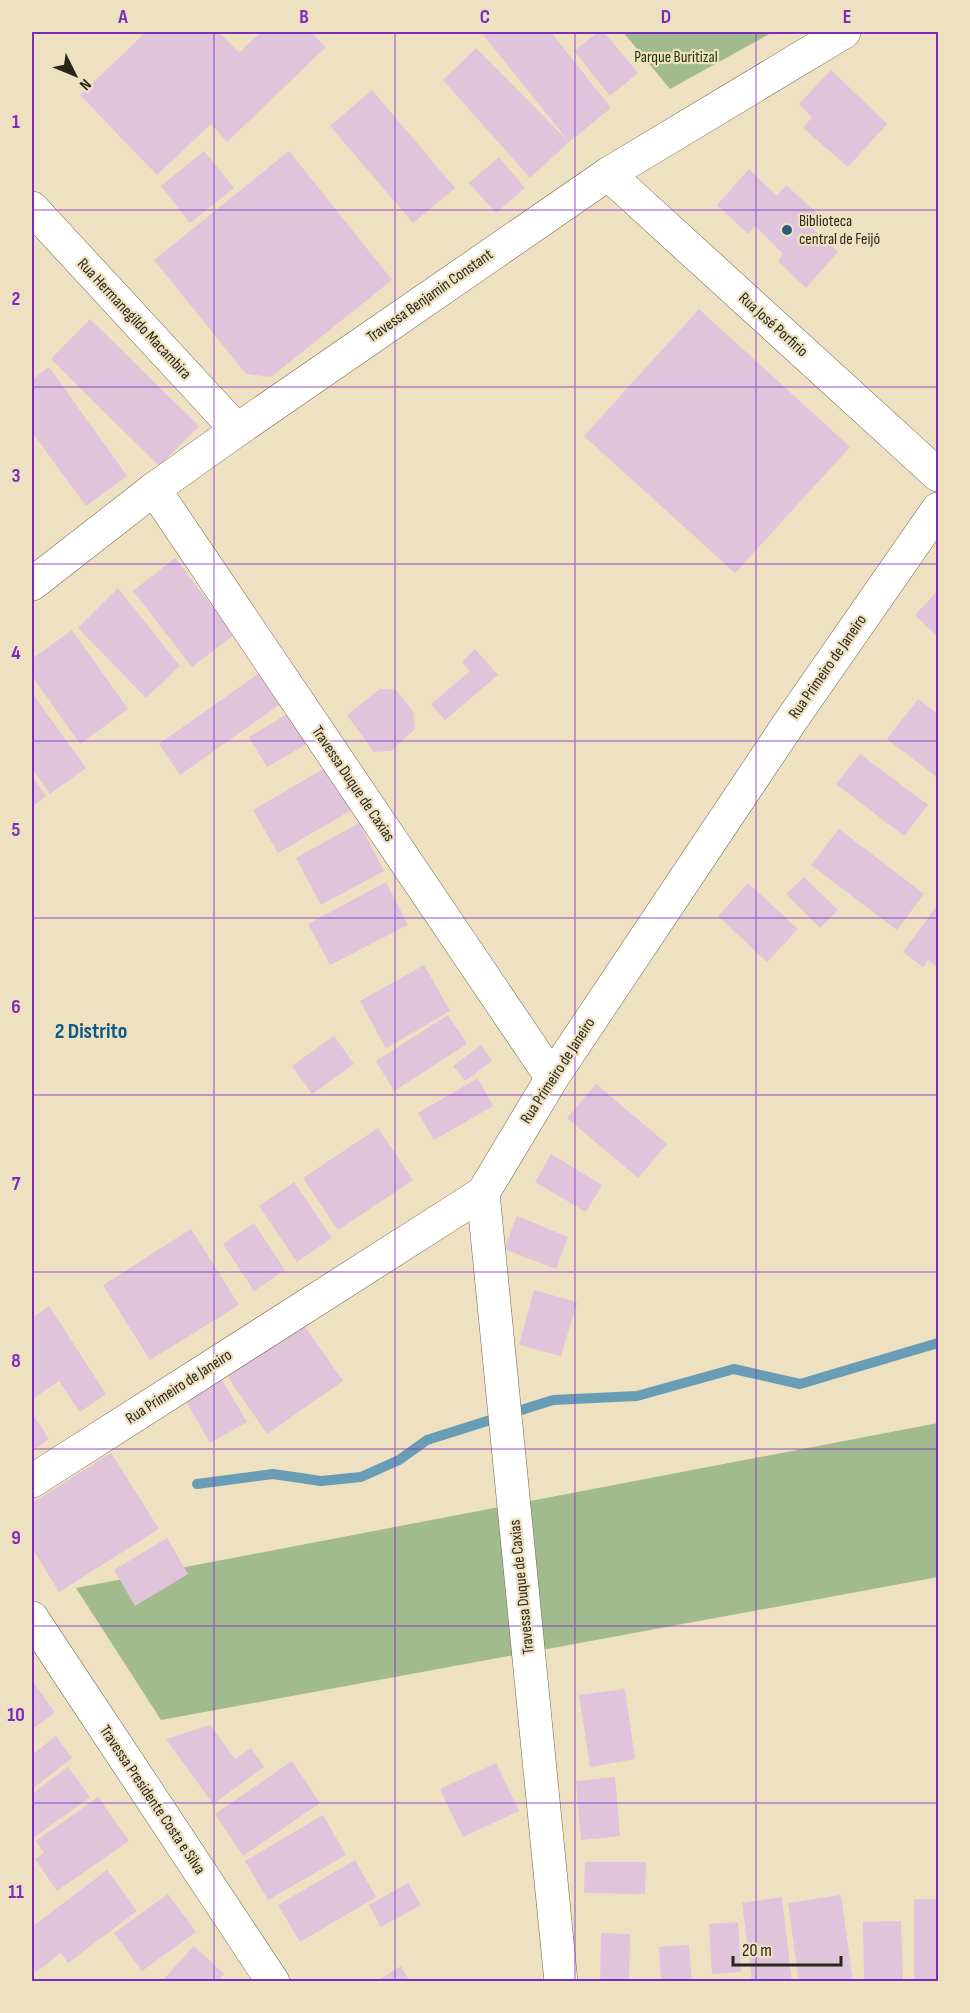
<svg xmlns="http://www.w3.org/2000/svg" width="970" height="2013" font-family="'Sofia Sans Condensed',sans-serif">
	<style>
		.green { fill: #a1bb8f }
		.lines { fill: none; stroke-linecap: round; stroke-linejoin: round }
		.stream { stroke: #689db5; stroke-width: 10 }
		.building { fill: #dfc4db }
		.street-casing { stroke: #71664a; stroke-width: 34 }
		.secondary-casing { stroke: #71664a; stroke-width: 34 }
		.street { stroke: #fff; stroke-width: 33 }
		.secondary { stroke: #fff; stroke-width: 33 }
		.grid { fill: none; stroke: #7b2cbf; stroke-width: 1.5; stroke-opacity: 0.55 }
		.poi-dot { fill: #2e5a7a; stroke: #eee1c2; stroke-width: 2 }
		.labels { text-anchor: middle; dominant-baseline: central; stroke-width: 4.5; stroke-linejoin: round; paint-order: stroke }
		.park-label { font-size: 16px; fill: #203608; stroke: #eee1c2 }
		.poi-label { font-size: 16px; fill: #2b261a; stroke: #eee1c2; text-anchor: start }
		.street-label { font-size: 16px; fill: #2b261a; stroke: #eee1c2 }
		.district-label { font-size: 22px; font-weight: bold; fill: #0d5a87; stroke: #eee1c2 }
		.neatline { fill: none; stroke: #7b2cbf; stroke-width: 2 }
		.grid-label { font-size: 20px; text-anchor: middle; font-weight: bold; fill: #7b2cbf }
	</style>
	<rect width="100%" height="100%" fill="#eee1c2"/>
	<g class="green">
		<path d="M623,32H773L670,89Z"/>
		<path d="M938,1423V1577L161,1720L76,1588Z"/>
	</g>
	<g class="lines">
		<path class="stream" d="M197,1484L273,1474L321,1481L361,1477L399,1460L427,1440L553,1400L637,1396L734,1369L800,1384L938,1343"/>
	</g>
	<g class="building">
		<path d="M146,32H219L239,53L261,32H311L326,47L227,142L211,124L157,175L80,95Z"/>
		<path d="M481,32H551L611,108L569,142Z"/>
		<path d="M598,32H604L638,73L610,96L574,51Z"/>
		<path d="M476,48L569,142L530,178L443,80Z"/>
		<path d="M831,70L887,124L848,167L803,128L812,117L799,104Z"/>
		<path d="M372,90L455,188L413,223L330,126Z"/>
		<path d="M204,151L234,188L190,223L161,186Z"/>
		<path d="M289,151L392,280L271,377L246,374L154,260Z"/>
		<path d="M499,157L525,188L496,213L469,183Z"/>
		<path d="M749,169L777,196L786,185L819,215L810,226L838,252L806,288L778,261L783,254L755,226L748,234L717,205Z"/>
		<path d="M699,309L850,447L735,573L584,436Z"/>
		<path d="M90,319L199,426L159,466L51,359Z"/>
		<path d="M49,367L127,476L86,506L32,432V380Z"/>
		<path d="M175,558L234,635L192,667L133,591Z"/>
		<path d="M118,588L180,666L146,698L78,628Z"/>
		<path d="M938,590V637L915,615Z"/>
		<path d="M72,630L128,709L80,744L32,676V659Z"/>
		<path d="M475,649L498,675L445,720L431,704L470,671L462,662Z"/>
		<path d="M265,669L286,700L180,775L159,744Z"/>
		<path d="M380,689L396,690L413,711L415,729L391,751L374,752L347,715Z"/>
		<path d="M32,693L86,768L50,794L32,768Z"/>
		<path d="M918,699L938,714V778L887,739Z"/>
		<path d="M294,710L312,741L267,767L249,737Z"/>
		<path d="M860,754L928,805L904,836L836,784Z"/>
		<path d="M330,765L355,808L278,853L253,810Z"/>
		<path d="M32,776L46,796L32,807Z"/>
		<path d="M359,823L384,871L321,905L296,858Z"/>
		<path d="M839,829L924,894L897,930L811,865Z"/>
		<path d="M804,877L838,910L820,928L786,894Z"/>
		<path d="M386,882L408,925L330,965L308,924Z"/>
		<path d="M748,883L798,929L767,962L718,916Z"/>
		<path d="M936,907L938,909V968L928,960L923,967L903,952Z"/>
		<path d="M424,965L450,1011L386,1048L360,1001Z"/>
		<path d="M448,1015L467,1044L394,1091L376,1061Z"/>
		<path d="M334,1036L354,1064L312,1094L292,1066Z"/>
		<path d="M481,1045L492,1061L465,1081L453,1066Z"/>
		<path d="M478,1078L493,1106L434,1140L418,1113Z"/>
		<path d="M596,1084L667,1144L638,1178L567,1118Z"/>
		<path d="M378,1128L413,1180L338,1230L303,1178Z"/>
		<path d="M551,1154L602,1185L586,1212L535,1182Z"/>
		<path d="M294,1182L332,1238L297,1262L259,1206Z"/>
		<path d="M517,1216L568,1237L556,1269L504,1249Z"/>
		<path d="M254,1223L285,1270L254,1291L223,1244Z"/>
		<path d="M191,1229L239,1305L150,1360L103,1285Z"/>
		<path d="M534,1290L577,1302L561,1356L519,1345Z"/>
		<path d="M49,1306L106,1394L80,1412L59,1381L32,1399V1318Z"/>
		<path d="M303,1324L343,1381L267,1434L227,1376Z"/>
		<path d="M221,1378L247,1422L210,1443L185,1400Z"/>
		<path d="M32,1413L49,1439L32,1451Z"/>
		<path d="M111,1453L159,1529L59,1592L32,1548V1503Z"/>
		<path d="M167,1538L188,1574L135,1606L114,1570Z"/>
		<path d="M32,1680L55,1713L32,1729Z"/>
		<path d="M625,1689L635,1759L590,1767L579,1695Z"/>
		<path d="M210,1725L235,1759L251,1748L264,1767L213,1804L166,1739Z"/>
		<path d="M56,1736L72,1758L32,1789V1755Z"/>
		<path d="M292,1761L320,1803L243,1856L215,1814Z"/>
		<path d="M496,1763L519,1811L463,1837L440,1789Z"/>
		<path d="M68,1767L90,1797L32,1839V1794Z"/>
		<path d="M615,1777L620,1836L581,1840L576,1781Z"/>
		<path d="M98,1797L129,1841L57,1891L35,1859L44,1853L36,1841Z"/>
		<path d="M323,1815L346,1855L268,1900L245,1861Z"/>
		<path d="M355,1860L376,1897L300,1942L278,1905Z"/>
		<path d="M585,1862H646L645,1894L584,1893Z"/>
		<path d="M107,1870L137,1911L68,1963L61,1953L36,1972L32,1966V1927Z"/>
		<path d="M408,1883L421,1905L381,1927L369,1905Z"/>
		<path d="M168,1894L196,1932L142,1971L114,1933Z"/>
		<path d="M841,1895L853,1982H799L788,1903Z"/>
		<path d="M782,1897L792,1982H752L742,1903Z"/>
		<rect x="914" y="1899" width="24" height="83"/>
		<path d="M901,1921L903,1982H864L863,1922Z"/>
		<path d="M738,1922L741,1972L712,1974L709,1924Z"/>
		<path d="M601,1933L630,1934L629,1982H600Z"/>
		<path d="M689,1945L692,1982H661L659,1947Z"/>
		<path d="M194,1946L224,1974L218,1982H161Z"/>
		<path d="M401,1966L410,1982H376Z"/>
	</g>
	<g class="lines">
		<g class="street-casing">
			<g id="street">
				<path d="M32,208L237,430"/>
				<path d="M154,489L552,1078"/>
				<path d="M483,1193L561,1982"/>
				<path d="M32,1481L483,1193L552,1078L790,722L938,509"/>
				<path d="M32,1618L273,1982"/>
			</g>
		</g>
		<g class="secondary-casing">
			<g id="secondary">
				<path d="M608,174L938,475"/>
				<path d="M32,584L154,489L237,430L608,174L844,32"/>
			</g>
		</g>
		<use href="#street" class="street"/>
		<use href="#secondary" class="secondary"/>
	</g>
	<path class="grid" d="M214,32V1982M395,32V1982M575,32V1982M756,32V1982M32,210H938M32,387H938M32,564H938M32,741H938M32,918H938M32,1095H938M32,1272H938M32,1449H938M32,1626H938M32,1803H938"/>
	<circle class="poi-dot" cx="787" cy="230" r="6"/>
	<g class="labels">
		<g class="park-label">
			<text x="676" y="57">Parque Buritizal</text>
		</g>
		<g class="poi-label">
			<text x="799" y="221">Biblioteca<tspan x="799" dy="18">central de Feijó</tspan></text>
		</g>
		<g class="street-label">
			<text transform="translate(430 296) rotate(-35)">Travessa Benjamin Constant</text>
			<text transform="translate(134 319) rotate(47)">Rua Hermanegildo Macambira</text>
			<text transform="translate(773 325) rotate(42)">Rua José Porfirio</text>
			<text transform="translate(828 667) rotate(-55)">Rua Primeiro de Janeiro</text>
			<text transform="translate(353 784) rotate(56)">Travessa Duque de Caxias</text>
			<text transform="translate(558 1071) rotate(-57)">Rua Primeiro de Janeiro</text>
			<text transform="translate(179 1387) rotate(-33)">Rua Primeiro de Janeiro</text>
			<text transform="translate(522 1587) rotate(-96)">Travessa Duque de Caxias</text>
			<text transform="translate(152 1800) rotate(56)">Travessa Presidente Costa e Silva</text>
		</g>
		<g class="district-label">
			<text x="91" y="1031">2 Distrito</text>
		</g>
	</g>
	<rect width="970" height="2013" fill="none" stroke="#eee1c2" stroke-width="66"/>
	<g transform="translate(75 75) rotate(133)" stroke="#eee1c2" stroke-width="4.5" paint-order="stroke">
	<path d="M0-4.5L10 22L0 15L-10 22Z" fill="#2b261a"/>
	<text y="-9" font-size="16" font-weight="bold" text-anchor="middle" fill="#2b261a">N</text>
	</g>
	<path d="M733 1956v9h108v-9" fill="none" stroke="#2b261a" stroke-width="3"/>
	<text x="742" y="1956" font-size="18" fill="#2b261a" stroke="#eee1c2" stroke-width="4.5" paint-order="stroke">20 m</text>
	<rect x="33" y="33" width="904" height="1947" class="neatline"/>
	<g class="grid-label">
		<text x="123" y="23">A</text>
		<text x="304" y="23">B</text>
		<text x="485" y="23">C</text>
		<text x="666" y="23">D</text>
		<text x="847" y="23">E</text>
		<text x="16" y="128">1</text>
		<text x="16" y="305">2</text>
		<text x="16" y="482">3</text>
		<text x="16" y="659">4</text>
		<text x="16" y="836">5</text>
		<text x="16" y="1013">6</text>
		<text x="16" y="1190">7</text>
		<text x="16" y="1367">8</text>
		<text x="16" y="1544">9</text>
		<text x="16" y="1721">10</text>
		<text x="16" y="1898">11</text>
	</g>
</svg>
